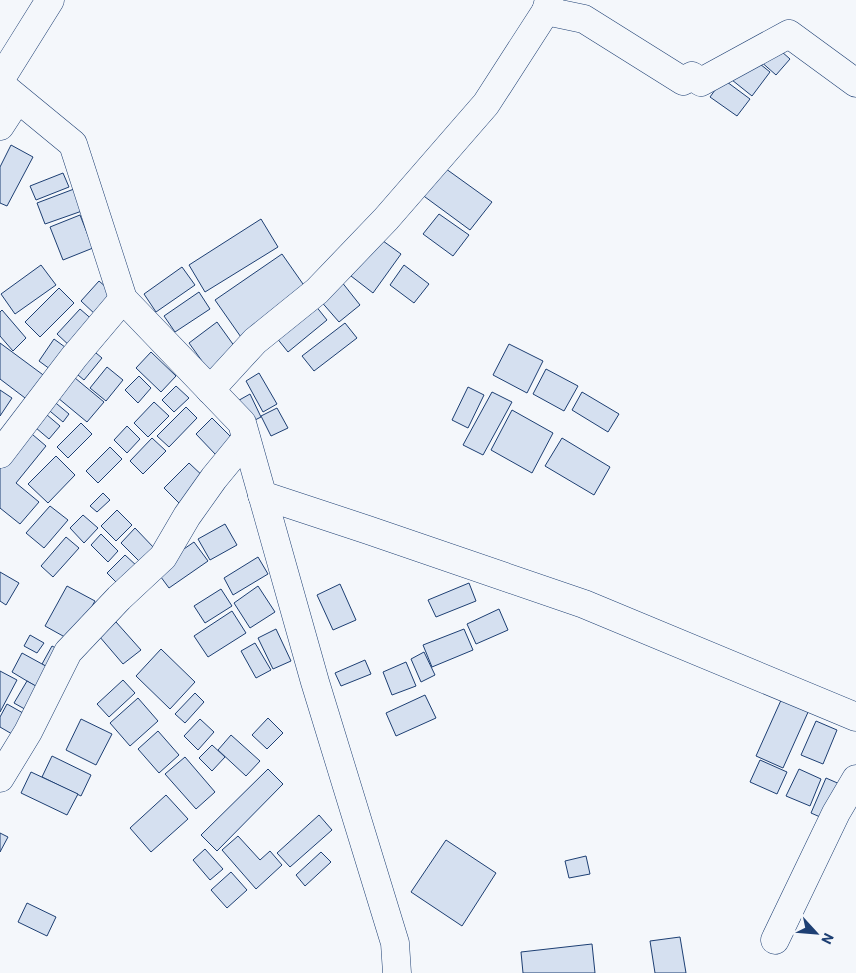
<svg xmlns="http://www.w3.org/2000/svg" width="856" height="973" font-family="Roboto,sans-serif">
	<style>
		.building { fill: #d5e0f0; stroke: #1d3f73 }
		.lines { fill: none; stroke-linecap: round; stroke-linejoin: round }
		.street-casing { stroke: #1d3f73; stroke-width: 29 }
		.secondary-casing { stroke: #1d3f73; stroke-width: 29 }
		.street { stroke: #f4f7fb; stroke-width: 28 }
		.secondary { stroke: #f4f7fb; stroke-width: 28 }
	</style>
	<rect width="100%" height="100%" fill="#f4f7fb"/>
	<g class="building">
		<path d="M773,44L790,59L776,75L759,60Z"/>
		<path d="M750,56L770,72L752,96L732,80Z"/>
		<path d="M723,79L750,99L737,116L710,97Z"/>
		<path d="M11,145L33,157L7,206L0,203V167Z"/>
		<path d="M442,166L492,202L470,230L421,194Z"/>
		<path d="M63,173L69,187L36,200L30,186Z"/>
		<path d="M74,189L82,211L45,224L37,203Z"/>
		<path d="M439,214L469,235L453,256L423,234Z"/>
		<path d="M80,215L93,248L63,260L50,227Z"/>
		<path d="M261,219L278,247L205,292L189,265Z"/>
		<path d="M379,238L401,254L373,293L351,276Z"/>
		<path d="M282,254L310,294L243,340L215,300Z"/>
		<path d="M41,265L56,285L15,314L1,294Z"/>
		<path d="M404,265L429,284L414,303L390,285Z"/>
		<path d="M182,267L195,285L156,312L144,294Z"/>
		<path d="M99,281L115,295L96,315L81,301Z"/>
		<path d="M341,281L360,305L339,322L319,299Z"/>
		<path d="M59,288L74,303L40,337L25,322Z"/>
		<path d="M199,292L210,309L175,332L164,316Z"/>
		<path d="M311,300L327,320L288,352L272,332Z"/>
		<path d="M80,309L95,322L72,348L57,334Z"/>
		<path d="M2,310L26,338L13,351L0,336V312Z"/>
		<path d="M217,322L240,354L212,375L189,343Z"/>
		<path d="M345,323L357,338L314,371L302,356Z"/>
		<path d="M54,339L69,350L54,372L39,361Z"/>
		<path d="M0,343L50,380L33,404L0,379Z"/>
		<path d="M509,344L543,361L527,393L493,375Z"/>
		<path d="M90,348L102,358L84,380L72,370Z"/>
		<path d="M151,352L176,376L161,392L136,368Z"/>
		<path d="M107,367L123,380L106,401L90,388Z"/>
		<path d="M546,369L578,386L564,411L533,394Z"/>
		<path d="M69,373L104,402L87,422L52,393Z"/>
		<path d="M259,373L277,404L263,412L246,381Z"/>
		<path d="M139,376L151,388L138,403L125,390Z"/>
		<path d="M176,386L189,398L174,412L162,400Z"/>
		<path d="M468,387L484,395L468,428L452,420Z"/>
		<path d="M0,390L12,398L0,416Z"/>
		<path d="M492,392L512,402L483,455L463,445Z"/>
		<path d="M582,392L619,414L608,432L572,410Z"/>
		<path d="M250,394L261,417L245,425L234,403Z"/>
		<path d="M51,399L69,414L63,422L45,407Z"/>
		<path d="M154,402L169,416L148,437L134,423Z"/>
		<path d="M186,407L197,418L169,447L157,436Z"/>
		<path d="M277,408L288,428L271,436L261,416Z"/>
		<path d="M40,409L60,426L49,439L29,422Z"/>
		<path d="M512,410L553,433L532,473L491,450Z"/>
		<path d="M212,418L233,439L216,455L196,434Z"/>
		<path d="M81,423L92,434L68,458L57,447Z"/>
		<path d="M127,426L140,439L127,453L114,440Z"/>
		<path d="M26,429L46,446L16,483L39,502L20,524L0,508V460Z"/>
		<path d="M152,438L166,451L143,474L130,461Z"/>
		<path d="M562,438L610,467L594,495L545,466Z"/>
		<path d="M110,447L122,459L98,483L86,471Z"/>
		<path d="M56,456L75,475L48,503L28,484Z"/>
		<path d="M189,463L206,479L181,505L164,488Z"/>
		<path d="M103,493L110,500L97,512L90,506Z"/>
		<path d="M50,506L68,520L44,548L26,533Z"/>
		<path d="M117,510L132,525L116,541L101,526Z"/>
		<path d="M83,515L98,528L84,543L70,528Z"/>
		<path d="M225,524L237,545L210,560L198,539Z"/>
		<path d="M135,528L155,549L141,563L121,543Z"/>
		<path d="M101,534L118,551L108,562L91,545Z"/>
		<path d="M66,537L79,548L53,577L41,566Z"/>
		<path d="M194,542L208,561L169,588L155,569Z"/>
		<path d="M125,555L138,567L120,586L107,573Z"/>
		<path d="M258,557L268,574L233,595L224,578Z"/>
		<path d="M0,572L19,583L6,605L0,601Z"/>
		<path d="M469,583L476,601L436,617L428,600Z"/>
		<path d="M340,584L356,620L333,630L317,595Z"/>
		<path d="M67,586L95,601L72,641L45,626Z"/>
		<path d="M258,586L275,612L250,628L234,603Z"/>
		<path d="M221,589L232,606L205,623L194,606Z"/>
		<path d="M499,609L508,630L476,644L467,624Z"/>
		<path d="M232,611L246,633L208,657L194,636Z"/>
		<path d="M116,622L141,650L123,664L99,636Z"/>
		<path d="M276,629L291,661L273,669L258,638Z"/>
		<path d="M464,629L473,650L432,667L423,645Z"/>
		<path d="M30,635L44,643L37,653L24,646Z"/>
		<path d="M255,643L271,670L256,678L241,651Z"/>
		<path d="M52,646L63,652L53,671L42,664Z"/>
		<path d="M161,649L195,682L170,709L136,676Z"/>
		<path d="M424,652L435,675L421,682L411,659Z"/>
		<path d="M22,653L53,670L42,690L12,672Z"/>
		<path d="M365,660L371,674L341,686L335,673Z"/>
		<path d="M406,662L416,686L392,695L383,672Z"/>
		<path d="M0,671L17,680L0,712Z"/>
		<path d="M123,680L135,693L109,717L97,704Z"/>
		<path d="M27,681L43,690L30,712L14,703Z"/>
		<path d="M195,693L204,702L185,723L175,714Z"/>
		<path d="M425,695L436,718L396,736L386,713Z"/>
		<path d="M138,698L158,721L130,746L110,723Z"/>
		<path d="M782,698L809,710L783,768L756,756Z"/>
		<path d="M7,704L23,713L12,734L0,727V717Z"/>
		<path d="M268,718L283,733L267,749L252,735Z"/>
		<path d="M81,719L112,734L96,765L66,750Z"/>
		<path d="M200,719L214,732L198,750L184,736Z"/>
		<path d="M816,721L837,730L823,764L801,755Z"/>
		<path d="M158,731L179,755L159,773L138,749Z"/>
		<path d="M231,735L260,761L246,776L218,750Z"/>
		<path d="M212,745L225,757L212,771L199,758Z"/>
		<path d="M52,756L91,775L81,796L42,777Z"/>
		<path d="M185,757L215,792L196,809L165,774Z"/>
		<path d="M760,760L787,772L777,794L750,782Z"/>
		<path d="M268,769L283,784L217,851L201,835Z"/>
		<path d="M799,769L821,779L810,806L786,796Z"/>
		<path d="M31,772L78,794L67,815L21,793Z"/>
		<path d="M826,778L842,785L827,820L811,813Z"/>
		<path d="M166,795L188,819L151,852L130,828Z"/>
		<path d="M319,815L332,830L290,867L277,853Z"/>
		<path d="M0,833L8,837L0,852Z"/>
		<path d="M238,836L260,860L270,851L282,865L256,889L222,850Z"/>
		<path d="M446,840L496,873L462,926L411,892Z"/>
		<path d="M205,849L223,869L210,880L193,860Z"/>
		<path d="M321,852L331,862L305,886L296,875Z"/>
		<path d="M586,856L590,874L569,878L565,861Z"/>
		<path d="M231,872L247,890L227,908L211,890Z"/>
		<path d="M27,903L56,917L47,936L18,922Z"/>
		<path d="M680,937L686,973H655L650,941Z"/>
		<path d="M592,944L595,973H523L521,952Z"/>
	</g>
	<g class="lines">
		<g class="street-casing">
			<g id="street">
				<path d="M546,11L584,19L683,81L692,76L701,82L789,34L856,83"/>
				<path d="M0,80L50,0"/>
				<path d="M0,85L13,106L0,126"/>
				<path d="M210,390L255,341L317,291L386,219L486,104L546,11L549,0"/>
				<path d="M0,454L74,357L123,299"/>
				<path d="M262,495L368,530L584,604L856,717"/>
				<path d="M0,778L28,732L68,652L119,598L163,557L187,516L214,478L246,439"/>
				<path d="M775,940L836,813L856,779"/>
			</g>
		</g>
		<g class="secondary-casing">
			<path id="secondary" d="M0,84L73,144L123,299L242,423L315,682L395,943L397,973"/>
		</g>
		<use href="#street" class="street"/>
		<use href="#secondary" class="secondary"/>
	</g>
	<g transform="translate(816 933) rotate(116)" stroke="#f4f7fb" stroke-width="4" paint-order="stroke">
	<path d="M0-4L9 19L0 12L-9 19Z" fill="#1d3f73"/>
	<text y="-8" font-size="14" font-weight="bold" text-anchor="middle" fill="#1d3f73">N</text>
	</g>
</svg>
